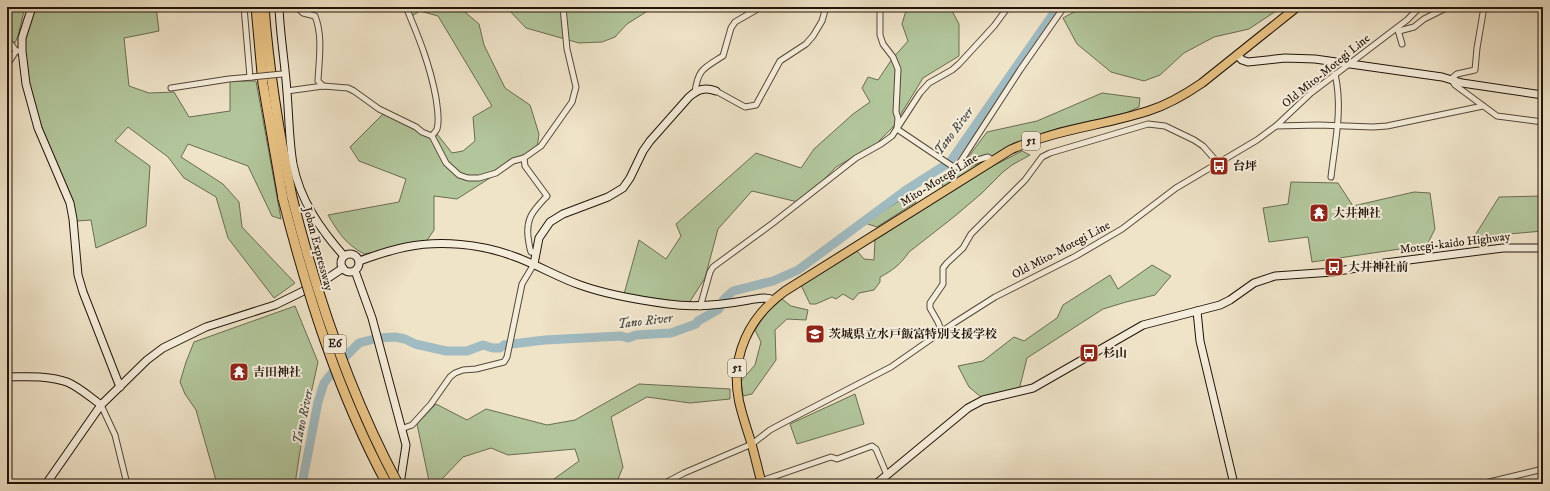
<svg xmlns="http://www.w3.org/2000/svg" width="1550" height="491" font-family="'IM FELL DW Pica','Noto Serif JP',serif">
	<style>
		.green { fill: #b2c59b; stroke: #6a6c52 }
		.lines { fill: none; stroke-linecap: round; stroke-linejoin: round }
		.river { stroke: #a0bbc1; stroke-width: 9 }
		.street-casing { stroke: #544839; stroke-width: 7 }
		.secondary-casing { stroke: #211409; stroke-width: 9 }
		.primary-casing { stroke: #211409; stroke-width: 10 }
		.highway-casing { stroke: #211409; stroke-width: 11 }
		.street { stroke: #f5eddb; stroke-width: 5 }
		.secondary { stroke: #f5eddb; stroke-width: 7 }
		.primary { stroke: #e8c284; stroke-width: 8 }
		.highway { stroke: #e8c284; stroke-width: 9 }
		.street-bridge-casing { stroke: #544839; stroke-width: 7; stroke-linecap: butt }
		.highway-bridge-casing { stroke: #211409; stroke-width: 11; stroke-linecap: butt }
		.street-bridge { stroke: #f5eddb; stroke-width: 5 }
		.highway-bridge { stroke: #e8c284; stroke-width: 9 }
		.labels { text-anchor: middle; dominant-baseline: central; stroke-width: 4; stroke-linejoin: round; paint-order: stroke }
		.shield { fill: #f5eddb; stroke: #615548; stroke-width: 1 }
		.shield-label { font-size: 11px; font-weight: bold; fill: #211409 }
		.street-label { font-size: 12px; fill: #211409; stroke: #f5eddb }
		.poi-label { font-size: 12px; font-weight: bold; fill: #211409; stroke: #f5eddb; text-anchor: start }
		.water-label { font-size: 13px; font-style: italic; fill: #4d4e49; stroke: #f5eddb }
	</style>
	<rect width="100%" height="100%" fill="#efe3c8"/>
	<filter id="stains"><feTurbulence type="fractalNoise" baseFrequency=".005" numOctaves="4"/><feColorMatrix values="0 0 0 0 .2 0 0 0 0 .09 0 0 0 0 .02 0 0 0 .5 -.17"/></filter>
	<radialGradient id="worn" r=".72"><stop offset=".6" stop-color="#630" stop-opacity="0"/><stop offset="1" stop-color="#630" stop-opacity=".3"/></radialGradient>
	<g class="green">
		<path d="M7,7H25L18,36L15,43L7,38Z"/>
		<path d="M36,7H156L159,31L124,38L129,86L149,93L174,92L189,117L230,111V81H256L281,219L272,216L248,166L188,144L181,157L223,184L239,202L242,227L295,283L274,298L228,238L216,197L184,178L168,157L128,127L115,141L150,166L146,226L96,248L91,220L77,221C64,168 32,122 26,67C25,58 24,48 25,39C26,29 31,17 36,7Z"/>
		<path d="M409,7H459L479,24L484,45L505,88L530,105L539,134L537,148L457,199L434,196V230L426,242L364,254C345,243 340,235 328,215L399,202L406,179L359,161L350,147L383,114L398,120L429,137L437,134L452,153L463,151L475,141L473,117L492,106L438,16L420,11L412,16Z"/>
		<path d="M506,7H654L627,24L615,37L602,42L579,43L526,28Z"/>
		<path d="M907,7H950L959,24V56L923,78L893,127L876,144L836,167L802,203L752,191L718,229L705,278L689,303L624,294L639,240L666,259L681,236L676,224L756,153L801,168L814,149L853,114L870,102L862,88L868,77L878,80L892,59L908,41L902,24Z"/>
		<path d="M1083,7L1110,10L1130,7H1282L1249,29L1214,37L1184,53L1160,75L1144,81L1111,72L1077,44L1063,18Z"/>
		<path d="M1102,93L1140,98L1139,107L1126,113L1059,128L1008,146L966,174L943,187L941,179L966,160L987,132L1037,121Z"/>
		<path d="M1022,151L1030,155L1012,165L1003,172L982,193L955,216L909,252C901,264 892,271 880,277V282L874,290L859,293L853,300L843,294L836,299L832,297L816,304H810L801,285L857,251L864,259L874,260L875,240L991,167Z"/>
		<path d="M1291,182L1338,183L1353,206L1414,192L1430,193L1435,229L1427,245L1312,262L1308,237L1269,242L1263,208L1288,204Z"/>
		<path d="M910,194L916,202L877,227L865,223Z"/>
		<path d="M1543,196V231L1474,237L1499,197Z"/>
		<path d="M1152,265L1171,276L1155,295L1126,302L1103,309L1027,358L1019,390L981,397L969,387L958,366L983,361L1014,337L1024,341L1057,318L1063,305L1110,275L1118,289Z"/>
		<path d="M782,299L791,306L808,310L806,320L787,319L775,330L776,360L752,394L743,396L741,381L755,365L761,342L755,330L764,315Z"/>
		<path d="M295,306L318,362L304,425L295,484H244L243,480L229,484H217L196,410L185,394L180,382L186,362L194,342Z"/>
		<path d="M639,384L730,389V399L690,403L647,397L611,417L623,467L616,484H592L585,480L582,484H547L579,461L575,449L508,455L491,448L463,457L441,480L429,481L417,424L436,404L467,420L486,409L547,425L575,420Z"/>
		<path d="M855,394L864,424L797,444L790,424Z"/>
	</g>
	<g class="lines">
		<path class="river" d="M302,484L318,402L324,383L344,358L359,343L378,338L395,337L405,339L415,344L446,351H467L483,345L493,348H500L504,345L545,340L621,336L628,338L636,335L671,333L696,324L698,321L719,309L724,299L733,291L773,281L798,270L906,190L950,162L1058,7"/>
		<g class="street-casing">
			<g id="street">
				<path d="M244,7L250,77"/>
				<path d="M297,7L303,13L315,16C323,36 319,59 318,81L323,86"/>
				<path d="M406,7C419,38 430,65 436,98C437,107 440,119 437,129C436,131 434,133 432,136"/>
				<path d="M880,7V35L883,44L893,57L898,69L896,112L898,118L897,129"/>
				<path d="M1484,7L1477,48L1475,70L1457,74L1451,79L1455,85L1497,116L1543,122"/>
				<path d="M1398,30L1402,44"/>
				<path d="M1399,31L1414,27L1424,19L1448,7"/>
				<path d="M7,41L11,44L16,51"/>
				<path d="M7,65L16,51H22"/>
				<path d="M171,88L229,79L252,77"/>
				<path d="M287,91L323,86L348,88L354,91L379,109L416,127L422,132L432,136L446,163L459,175L468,178H479L496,173L513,161L524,158L541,146L572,102L576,87L567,49L563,7"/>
				<path d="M716,91L745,107L756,105L780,61L806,44L813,36L822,21L826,7"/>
				<path d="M695,92C698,69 704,68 723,56L731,28L735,22L761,7"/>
				<path d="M1276,126L1319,125L1373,127L1387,126L1483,106"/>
				<path d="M897,129L952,166C968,167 974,160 988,157L992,160"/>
				<path d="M524,158L525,166L547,196C534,210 526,217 528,237C529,242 529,247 531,252L536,253"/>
				<path d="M957,167L1020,70L1064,7"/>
				<path d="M1331,177C1335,142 1343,108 1335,74"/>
				<path d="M700,307L710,272L713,267L773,223L856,158L881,144L892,136L920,93L929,83L952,70L959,64L994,26L1008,7"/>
				<path d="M942,332L938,322L930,308V303L943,284V268L947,263L963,248L971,234L1025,180L1042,157L1050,153L1148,124L1165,126L1194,140L1203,146L1218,163"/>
				<path d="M101,405L115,435L127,484"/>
				<path d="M401,429L412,425L431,404L450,377L455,373L463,370L476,369L504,362L507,357L522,284L534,264"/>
				<path d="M761,481L831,457L837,459L872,446L876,449L887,475"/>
				<path d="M663,484L684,473L752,444L770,430L783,423L891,367L954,323L995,297L1076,256L1122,229L1176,188L1257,140L1276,126L1311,93L1407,20L1420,7"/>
				<path d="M1481,484L1543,469"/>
			</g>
		</g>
		<g class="secondary-casing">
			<g id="secondary">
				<path d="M32,7L22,38V51L26,84L38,128L70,203L73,219L78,275L83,292L120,387"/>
				<path d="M279,7C280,35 285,63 287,92C289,116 289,140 293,164C300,200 320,229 344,256"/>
				<path d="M1237,55L1242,60L1248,62L1285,58L1315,59L1442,77L1462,83L1543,95"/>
				<circle cx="350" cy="263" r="9"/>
				<path d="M359,261C374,256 390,250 406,247C440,240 481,244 513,256C536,264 557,277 580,285C608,295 638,300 668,304C696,308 722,305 749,300C757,299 766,296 773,300"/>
				<path d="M534,264L539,238L550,222L563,214L608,197L623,188L630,178L643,151L650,141L689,97C698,89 705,87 716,91"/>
				<path d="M355,271L372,318L406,445L400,484"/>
				<path d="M1197,311L1200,341L1234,484"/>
				<path d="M7,377C27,377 47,375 67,382C79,387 90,397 101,405"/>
				<path d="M46,484L101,405L147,360L163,348L206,327L275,305L322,282L343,268"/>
				<path d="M876,484L968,408L983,400L1033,388L1143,325L1220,305L1230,300L1254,283L1275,276L1333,272L1385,263L1503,248H1543"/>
			</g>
		</g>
		<g class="primary-casing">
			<path id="primary" d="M762,484C758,470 755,456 751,442C747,429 742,415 739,401C730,356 749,317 785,291L1010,150C1056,129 1101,126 1148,111C1167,105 1186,94 1202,83L1297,7"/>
		</g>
		<g class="highway-casing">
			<g id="highway">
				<path d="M256,7L263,84L283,199"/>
				<path d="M264,7C269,71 279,134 292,197"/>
			</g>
		</g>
		<use href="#street" class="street"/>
		<use href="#secondary" class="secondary"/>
		<use href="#primary" class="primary"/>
		<use href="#highway" class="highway"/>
		<g class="street-bridge-casing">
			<path id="street-bridge" d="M252,77L282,74"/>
		</g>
		<g class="highway-bridge-casing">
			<g id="highway-bridge">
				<path d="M292,197C317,297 349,393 398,484"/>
				<path d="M283,199C308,297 339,395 387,484"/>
			</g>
		</g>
		<use href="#street-bridge" class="street-bridge"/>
		<use href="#highway-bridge" class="highway-bridge"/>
	</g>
	<defs>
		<g id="bus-square" transform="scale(1)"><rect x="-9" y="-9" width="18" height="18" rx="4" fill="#8f2418" stroke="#f5eddb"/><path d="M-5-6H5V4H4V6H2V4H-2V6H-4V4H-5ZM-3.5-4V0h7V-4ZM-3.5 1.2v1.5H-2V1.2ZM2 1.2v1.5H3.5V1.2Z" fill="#fff"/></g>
		<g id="temple-square" transform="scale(1)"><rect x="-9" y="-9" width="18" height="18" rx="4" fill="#8f2418" stroke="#f5eddb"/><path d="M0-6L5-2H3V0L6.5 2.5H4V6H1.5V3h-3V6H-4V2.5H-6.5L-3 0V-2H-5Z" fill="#fff"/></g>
		<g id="school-square" transform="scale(1)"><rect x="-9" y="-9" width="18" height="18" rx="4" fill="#8f2418" stroke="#f5eddb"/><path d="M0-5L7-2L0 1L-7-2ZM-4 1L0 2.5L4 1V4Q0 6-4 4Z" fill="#fff"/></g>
	</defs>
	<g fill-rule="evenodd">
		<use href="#bus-square" x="1219" y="166"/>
		<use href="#temple-square" x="1319" y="213"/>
		<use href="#bus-square" x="1334" y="267"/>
		<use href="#school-square" x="815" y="334"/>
		<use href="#bus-square" x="1089" y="353"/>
		<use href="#temple-square" x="239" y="372"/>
	</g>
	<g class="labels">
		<g class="shield">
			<rect x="1022" y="132" width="18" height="18" rx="3"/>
			<rect x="324" y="335" width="22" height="18" rx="3"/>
			<rect x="728" y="359" width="18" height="18" rx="3"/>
		</g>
		<g class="shield-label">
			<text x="1031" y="141">51</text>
			<text x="335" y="344">E6</text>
			<text x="737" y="368">51</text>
		</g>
		<g class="street-label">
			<text transform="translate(1326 71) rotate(-39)">Old Mito-Motegi Line</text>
			<text transform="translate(939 180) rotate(-32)">Mito-Motegi Line</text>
			<text transform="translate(1455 243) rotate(-7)">Motegi-kaido Highway</text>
			<text transform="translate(318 249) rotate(75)">Joban Expressway</text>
			<text transform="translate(1061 250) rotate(-28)">Old Mito-Motegi Line</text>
		</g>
		<g class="poi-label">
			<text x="1233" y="166">台坪</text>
			<text x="1333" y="213">大井神社</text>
			<text x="1348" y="267">大井神社前</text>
			<text x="829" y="334">茨城県立水戸飯富特別支援学校</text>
			<text x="1103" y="353">杉山</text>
			<text x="253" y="372">吉田神社</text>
		</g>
		<g class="water-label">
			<text transform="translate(954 131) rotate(-53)">Tano River</text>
			<text transform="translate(645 321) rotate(-7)">Tano River</text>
			<text transform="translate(303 417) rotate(-78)">Tano River</text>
		</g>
	</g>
	<rect width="1550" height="491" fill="none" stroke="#efe3c8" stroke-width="24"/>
	<rect x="8" y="8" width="1534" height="475" fill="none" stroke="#211409" stroke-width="2"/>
	<rect x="12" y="12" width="1526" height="467" fill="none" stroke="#211409"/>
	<rect width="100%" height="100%" filter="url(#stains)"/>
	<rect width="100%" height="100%" fill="url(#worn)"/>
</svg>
